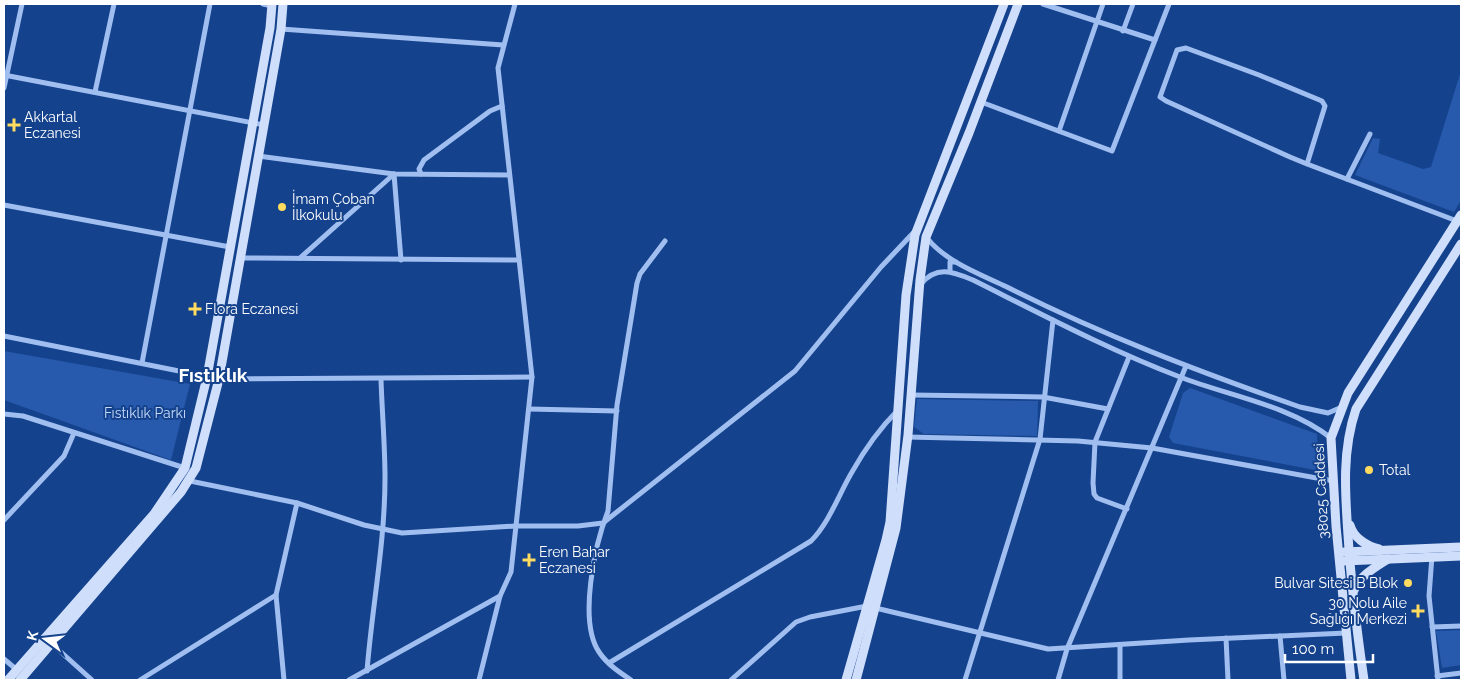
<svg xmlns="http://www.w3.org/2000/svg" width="1465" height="684" font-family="Raleway,sans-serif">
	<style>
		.green { fill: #275aac }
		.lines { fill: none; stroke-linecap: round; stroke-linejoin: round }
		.street { stroke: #a0bff0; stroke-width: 5 }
		.secondary { stroke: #cedefb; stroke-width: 9 }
		.poi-dot { fill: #ffdb5f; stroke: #15428d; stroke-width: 2 }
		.labels { text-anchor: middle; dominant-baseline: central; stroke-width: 4; stroke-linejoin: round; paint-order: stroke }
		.poi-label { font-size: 14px; fill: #fff; stroke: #15428d; text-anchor: start }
		.park-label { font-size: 14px; fill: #c6dbfb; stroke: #15428d }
		.street-label { font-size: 14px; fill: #fff; stroke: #15428d }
		.district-label { font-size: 19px; font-weight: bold; fill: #fff; stroke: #15428d }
	</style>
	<rect width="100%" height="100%" fill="#15428d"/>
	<g class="green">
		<path d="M1461,71V200L1454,212L1355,175L1373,138L1380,139L1378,153L1423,169L1431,167Z"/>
		<path d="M4,351L190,384L171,460L4,400Z"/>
		<path d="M1190,388L1317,434L1318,465L1315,470L1173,443L1169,437L1183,393Z"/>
		<path d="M917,399L1038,401L1037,436L924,434L914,427Z"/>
		<path d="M1461,630V665L1442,668L1436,631Z"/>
	</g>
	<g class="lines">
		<g class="street">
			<path d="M263,4L272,6"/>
			<path d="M1043,4L1155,40"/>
			<path d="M281,29L503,45"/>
			<path d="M1123,31L1133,4"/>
			<path d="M4,75L264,125"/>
			<path d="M4,88L22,4"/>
			<path d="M95,92L114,4"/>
			<path d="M981,102L1112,151L1169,4"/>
			<path d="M1059,131L1103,4"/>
			<path d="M258,156L394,174L509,175"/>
			<path d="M1307,164L1325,106L1322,101L1259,75L1186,48L1177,50L1160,97L1166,101L1290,157L1307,164L1457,221"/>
			<path d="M394,174L401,260"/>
			<path d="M421,174L419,169L424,160L490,111L502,106"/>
			<path d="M1347,179L1370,134"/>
			<path d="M4,205L230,247"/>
			<path d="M927,238C946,262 980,274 1007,287C1102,335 1200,372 1300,407L1328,413L1342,407"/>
			<path d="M240,258L519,260"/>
			<path d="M300,258L394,174"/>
			<path d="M950,271V262H956"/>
			<path d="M921,284C937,265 953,272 973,280C1041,314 1109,350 1180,377C1229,396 1289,405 1331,438"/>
			<path d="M4,336L219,379L532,377"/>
			<path d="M142,363L210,4"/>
			<path d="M911,395L1043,397L1108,409"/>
			<path d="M529,409L617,411"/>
			<path d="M4,414L23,416L185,468"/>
			<path d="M907,437L1078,441L1152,448L1333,481"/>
			<path d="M190,481L297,503L364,525L402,533L516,526H578L603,523L795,371L881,267L915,231"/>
			<path d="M1127,509L1097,498L1094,494L1093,483L1095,442L1129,357"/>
			<path d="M4,520L64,456L74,433"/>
			<path d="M1432,556L1429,596L1438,680"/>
			<path d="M276,595L284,680"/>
			<path d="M1432,627L1461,626"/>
			<path d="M1280,636L1284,680"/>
			<path d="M1226,638L1228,680"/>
			<path d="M52,644L92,680"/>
			<path d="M4,659L17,670"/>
			<path d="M609,663L811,541C829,523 839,494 852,472C865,449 879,429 898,410"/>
			<path d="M367,671C372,607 385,543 385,478C385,445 382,412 381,379"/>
			<path d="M1437,676L1461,673"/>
			<path d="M140,680L276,595L297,503"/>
			<path d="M349,680L500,596L511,572L532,377L498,68L515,4"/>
			<path d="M479,680L500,596"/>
			<path d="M631,680C619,672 607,664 599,652C578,621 595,544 608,511L617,405L637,283L640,274L665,241"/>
			<path d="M731,680L796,622L810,617L867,606L1048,649L1189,640L1346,633"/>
			<path d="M965,680L1040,439L1053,320"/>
			<path d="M1058,680L1067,649L1186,366"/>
			<path d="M1120,680V645"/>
		</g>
		<g class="secondary">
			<path d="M1350,525C1353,537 1366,546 1379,549"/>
			<path d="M1344,552L1461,547"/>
			<path d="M1344,561L1461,556"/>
			<path d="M1354,590C1361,575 1374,568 1388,559"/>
			<path d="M8,680L154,514L185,468L207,377L270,28L272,4"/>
			<path d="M20,680L181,492L196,468L219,379L281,29L283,4"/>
			<path d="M846,680L886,540L890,522L906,295L915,235L1004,4"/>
			<path d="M856,680L896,528L908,435L920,280L926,237L969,133L1018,4"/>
			<path d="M1351,680L1336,526L1331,438L1348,393L1461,215"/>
			<path d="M1364,680C1357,632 1351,583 1348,535C1345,492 1342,450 1356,409L1461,244"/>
		</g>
	</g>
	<g class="poi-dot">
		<path d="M11.5 117.5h5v5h5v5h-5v5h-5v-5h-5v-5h5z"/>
		<circle cx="282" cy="207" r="5"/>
		<path d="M192.5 301.5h5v5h5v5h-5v5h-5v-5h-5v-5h5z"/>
		<circle cx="1369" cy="470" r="5"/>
		<path d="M526.5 552.5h5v5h5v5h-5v5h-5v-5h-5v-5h5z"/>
		<circle cx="1408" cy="583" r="5"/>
		<path d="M1415.5 603.5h5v5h5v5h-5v5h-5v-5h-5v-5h5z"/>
	</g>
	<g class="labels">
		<g class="poi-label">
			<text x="24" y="117">Akkartal<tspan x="24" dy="16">Eczanesi</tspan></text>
			<text x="292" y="199">İmam Çoban<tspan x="292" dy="16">İlkokulu</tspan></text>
			<text x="205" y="309">Flora Eczanesi</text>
			<text x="1379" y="470">Total</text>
			<text x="539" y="552">Eren Bahar<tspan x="539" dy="16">Eczanesi</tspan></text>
			<text x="1398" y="583" text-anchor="end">Bulvar Sitesi B Blok</text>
			<text x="1407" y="603" text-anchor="end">30 Nolu Aile<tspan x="1407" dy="16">Sağlığı Merkezi</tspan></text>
		</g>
		<g class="park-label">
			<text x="145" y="413">Fıstıklık Parkı</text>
		</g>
		<g class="street-label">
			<text transform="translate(1321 491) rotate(-93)">38025 Caddesi</text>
		</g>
		<g class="district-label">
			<text x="213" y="375">Fıstıklık</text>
		</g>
	</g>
	<rect width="1465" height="684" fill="none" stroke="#ffffff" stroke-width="10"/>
	<g transform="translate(45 639) rotate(285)" stroke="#15428d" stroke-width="4" paint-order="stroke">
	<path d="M0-4L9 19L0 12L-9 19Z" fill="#ffffff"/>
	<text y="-8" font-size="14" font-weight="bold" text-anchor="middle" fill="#ffffff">K</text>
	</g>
	<path d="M1285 654v8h88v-8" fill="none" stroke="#ffffff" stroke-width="2.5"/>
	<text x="1292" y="654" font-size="15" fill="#ffffff" stroke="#15428d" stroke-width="4" paint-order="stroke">100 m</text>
</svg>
